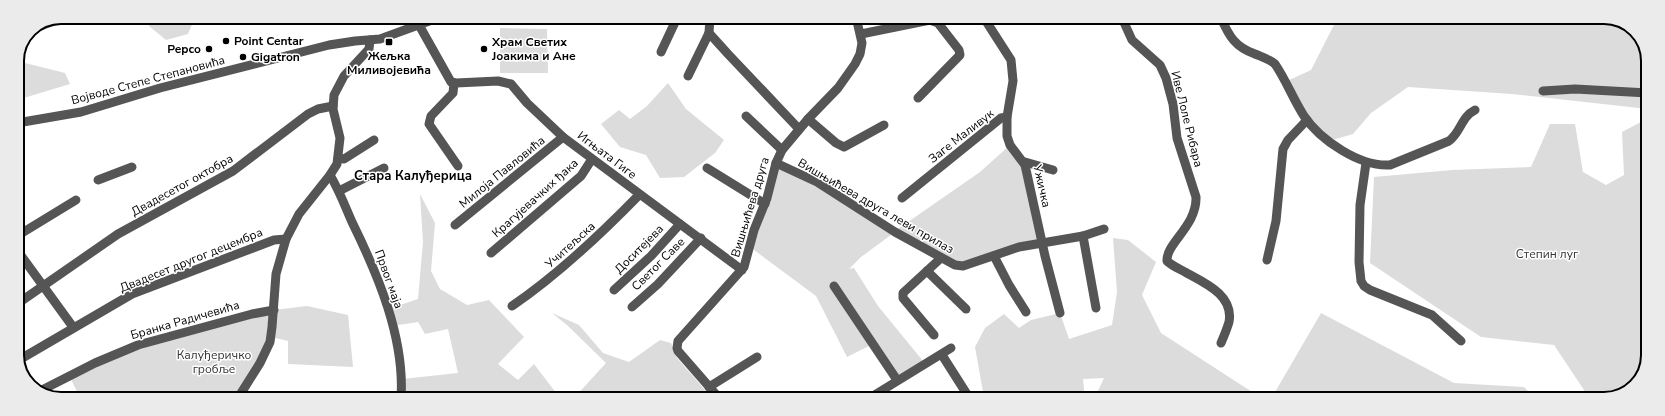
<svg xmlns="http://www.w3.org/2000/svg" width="1665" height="416" font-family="'Nunito Sans',sans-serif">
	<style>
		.green { fill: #dcdcdc }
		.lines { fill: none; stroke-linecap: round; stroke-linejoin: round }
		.stream { stroke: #a3a3a3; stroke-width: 2 }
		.minor { stroke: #555; stroke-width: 9 }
		.poi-dot { fill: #000; stroke: #fff; stroke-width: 1.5 }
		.labels { text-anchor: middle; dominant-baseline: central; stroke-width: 3; stroke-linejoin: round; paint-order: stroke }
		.poi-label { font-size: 12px; font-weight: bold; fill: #000; stroke: #fff; text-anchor: start }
		.street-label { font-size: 12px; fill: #000; stroke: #fff }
		.park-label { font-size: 12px; fill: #333; stroke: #fff }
		.neighbourhood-label { font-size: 13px; font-weight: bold; fill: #000; stroke: #fff }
		.rim { fill: none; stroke: #000; stroke-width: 2 }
	</style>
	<rect width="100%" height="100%" fill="#fff"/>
	<g class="green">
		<path d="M148,17H195L188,34L166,40L149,26Z"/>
		<path d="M1333,18H1613L1637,32L1648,55V109L1512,94L1408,87L1371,113L1353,134L1329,141L1303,114L1285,82L1311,70L1336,21Z"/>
		<path d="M500,28L547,29L548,73H500Z"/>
		<path d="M17,61L65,73L70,84L17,100Z"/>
		<path d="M668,83L686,109L724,140L715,153L684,177L660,178L646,155L620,147L601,124L619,110L630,119L647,106Z"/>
		<path d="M1641,122L1648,126L1647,364L1631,390L1604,399H1590L1554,345L1481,337L1370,263L1374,177L1452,170L1531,167L1550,124H1575L1583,172L1606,185L1624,175L1622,132Z"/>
		<path d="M1010,145L1018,154L1042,242L963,266L895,232L861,257L849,269L854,268L878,306L923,361L897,380L875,343L847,357L816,296L750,247L776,163L895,231L980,172Z"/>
		<path d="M420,194L435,223L431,271L440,289L467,305L489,300L524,337L498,364L518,380L534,364L560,398H401L402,379L458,373L448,329L425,334L418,322L392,326L388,309L418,299L423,242Z"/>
		<path d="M1113,238L1128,240L1156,262L1142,295L1161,333L1263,399H1099L1097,393L1104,378L1083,379L1085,399H987L983,392L975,347L985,328L1004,314L1019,328L1031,320L1060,313L1069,339L1112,325L1117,292Z"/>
		<path d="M307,306L348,315L353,367L288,364V341L271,337L274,310Z"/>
		<path d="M269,313V334L260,358L234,398H80L70,377L109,357Z"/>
		<path d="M552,313L579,325L603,353L629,362L660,340L671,343L677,358L712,398H574L606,363L567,325Z"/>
		<path d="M1321,313L1454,383L1524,387L1536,399H1271Z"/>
	</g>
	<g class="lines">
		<path class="stream" d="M28,34L77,17"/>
		<g class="minor">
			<path d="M485,17L545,19L575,17"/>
			<path d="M710,17L709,33L728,54L799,129"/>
			<path d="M984,18L1011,60L1013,81L1007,117V136L1010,145L1025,165L1045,256L1060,313"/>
			<path d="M1122,18L1132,40L1160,65L1166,78L1173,104L1177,138L1196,197C1197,226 1166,243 1167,261C1172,266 1180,269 1185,272C1205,283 1234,295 1229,322C1227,329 1224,336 1221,343"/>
			<path d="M1221,18C1229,36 1235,47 1255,54C1262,57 1269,59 1275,64C1286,80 1293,99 1304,116C1320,140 1360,167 1390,165L1449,141C1461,132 1461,117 1475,110"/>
			<path d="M419,25L451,82L456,83L498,81L511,84L527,103L563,137L742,270"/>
			<path d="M861,34L930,20L938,23L959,50L960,55L918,98"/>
			<path d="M661,52L677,18"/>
			<path d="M688,76L709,33"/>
			<path d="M454,83L453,93L431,116L429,124L458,166"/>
			<path d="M1543,91L1575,89L1648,93"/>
			<path d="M746,116L782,150"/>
			<path d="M808,119L836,143L844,147L884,125"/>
			<path d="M17,123L81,112L160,88L329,45L355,41L380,39L432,20L447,17"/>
			<path d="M338,158L344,159L374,140"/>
			<path d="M1025,162L1053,170"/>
			<path d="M776,163L817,182L895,232L955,265L963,266L1019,247L1083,236L1104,229"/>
			<path d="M1366,163L1360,205L1359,262L1361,281L1364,286L1370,290L1432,315L1461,341"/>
			<path d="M707,168L765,204"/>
			<path d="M330,175C339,190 345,206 352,222C378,275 405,338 401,398"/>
			<path d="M98,180L132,167"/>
			<path d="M339,191L384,168"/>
			<path d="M902,198L1001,118L1007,117"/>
			<path d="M455,225L563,137"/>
			<path d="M17,236L76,200"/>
			<path d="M1083,236L1096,308"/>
			<path d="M17,250L73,327"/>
			<path d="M491,253L581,176L592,159"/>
			<path d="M994,256L1009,285L1026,312"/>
			<path d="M1267,260L1276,221L1283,149L1288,140L1307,120"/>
			<path d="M927,271L966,309"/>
			<path d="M834,286L897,380"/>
			<path d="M614,290L651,256L680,224"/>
			<path d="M17,304L118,234L233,171L308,114L318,109L333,106"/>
			<path d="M512,306C559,274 600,235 639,195"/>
			<path d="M632,307L658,284L701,238"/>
			<path d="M934,335L903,298V293L941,258"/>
			<path d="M942,355L970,399"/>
			<path d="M24,357L132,294L274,240L286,239"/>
			<path d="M709,387L757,357"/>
			<path d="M40,391L95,363L138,345L252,314L274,310"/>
			<path d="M239,396L275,398"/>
			<path d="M238,398L260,363L270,342L272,327L276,274L286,239L299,214L330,175L337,164L340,138L333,109L334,95L344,76L369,49L370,40"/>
			<path d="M719,398L678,351L677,348L678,341L744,267L754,230L767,198L776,163L782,150L808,119L838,88L855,64L860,54L862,43L856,17"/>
			<path d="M868,399L951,348"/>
		</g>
	</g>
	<g class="poi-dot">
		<circle cx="226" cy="41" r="4"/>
		<rect x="385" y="38" width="8" height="8" rx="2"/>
		<circle cx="209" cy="49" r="4"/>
		<circle cx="484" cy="49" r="4"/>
		<circle cx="243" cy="57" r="4"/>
	</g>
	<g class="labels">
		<g class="poi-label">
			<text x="234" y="41">Point Centar</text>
			<text x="492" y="42">Храм Светих<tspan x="492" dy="14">Јоакима и Ане</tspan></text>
			<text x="201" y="49" text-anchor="end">Pepco</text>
			<text x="389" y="56" text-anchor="middle">Жељка<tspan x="389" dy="14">Миливојевића</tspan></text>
			<text x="251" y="57">Gigatron</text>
		</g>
		<g class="street-label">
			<text transform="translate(148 80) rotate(-15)">Војводе Степе Степановића</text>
			<text transform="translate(1187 119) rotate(76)">Иве Лоле Рибара</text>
			<text transform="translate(961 136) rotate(-38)">Заге Маливук</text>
			<text transform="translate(607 155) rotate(37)">Игњата Гиге</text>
			<text transform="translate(502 172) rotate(-39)">Милоја Павловића</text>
			<text transform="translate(182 185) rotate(-29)">Двадесетог октобра</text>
			<text transform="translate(1042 186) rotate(77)">Ужичка</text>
			<text transform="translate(535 198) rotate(-42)">Крагујевачких ђака</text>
			<text transform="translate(876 206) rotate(30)">Вишњићева друга леви прилаз</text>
			<text transform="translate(750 207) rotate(-73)">Вишњићева друга</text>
			<text transform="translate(570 245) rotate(-42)">Учитељска</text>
			<text transform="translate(639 249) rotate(-45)">Доситејева</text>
			<text transform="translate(191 260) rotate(-22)">Двадесет другог децембра</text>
			<text transform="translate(658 264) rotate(-45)">Светог Саве</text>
			<text transform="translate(389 279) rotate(70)">Првог маја</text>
			<text transform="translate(185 320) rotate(-16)">Бранка Радичевића</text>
		</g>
		<g class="park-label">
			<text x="1547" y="254">Степин луг</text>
			<text x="214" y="355">Калуђеричко<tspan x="214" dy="14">гробље</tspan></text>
		</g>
		<g class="neighbourhood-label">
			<text x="413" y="176">Стара Калуђерица</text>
		</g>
	</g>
	<path d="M0 0H1665V416H0ZM61 24H1604A37 37 0 0 1 1641 61V355A37 37 0 0 1 1604 392H61A37 37 0 0 1 24 355V61A37 37 0 0 1 61 24Z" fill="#ebebeb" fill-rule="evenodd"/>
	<path class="rim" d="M61 24H1604A37 37 0 0 1 1641 61V355A37 37 0 0 1 1604 392H61A37 37 0 0 1 24 355V61A37 37 0 0 1 61 24Z"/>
</svg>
